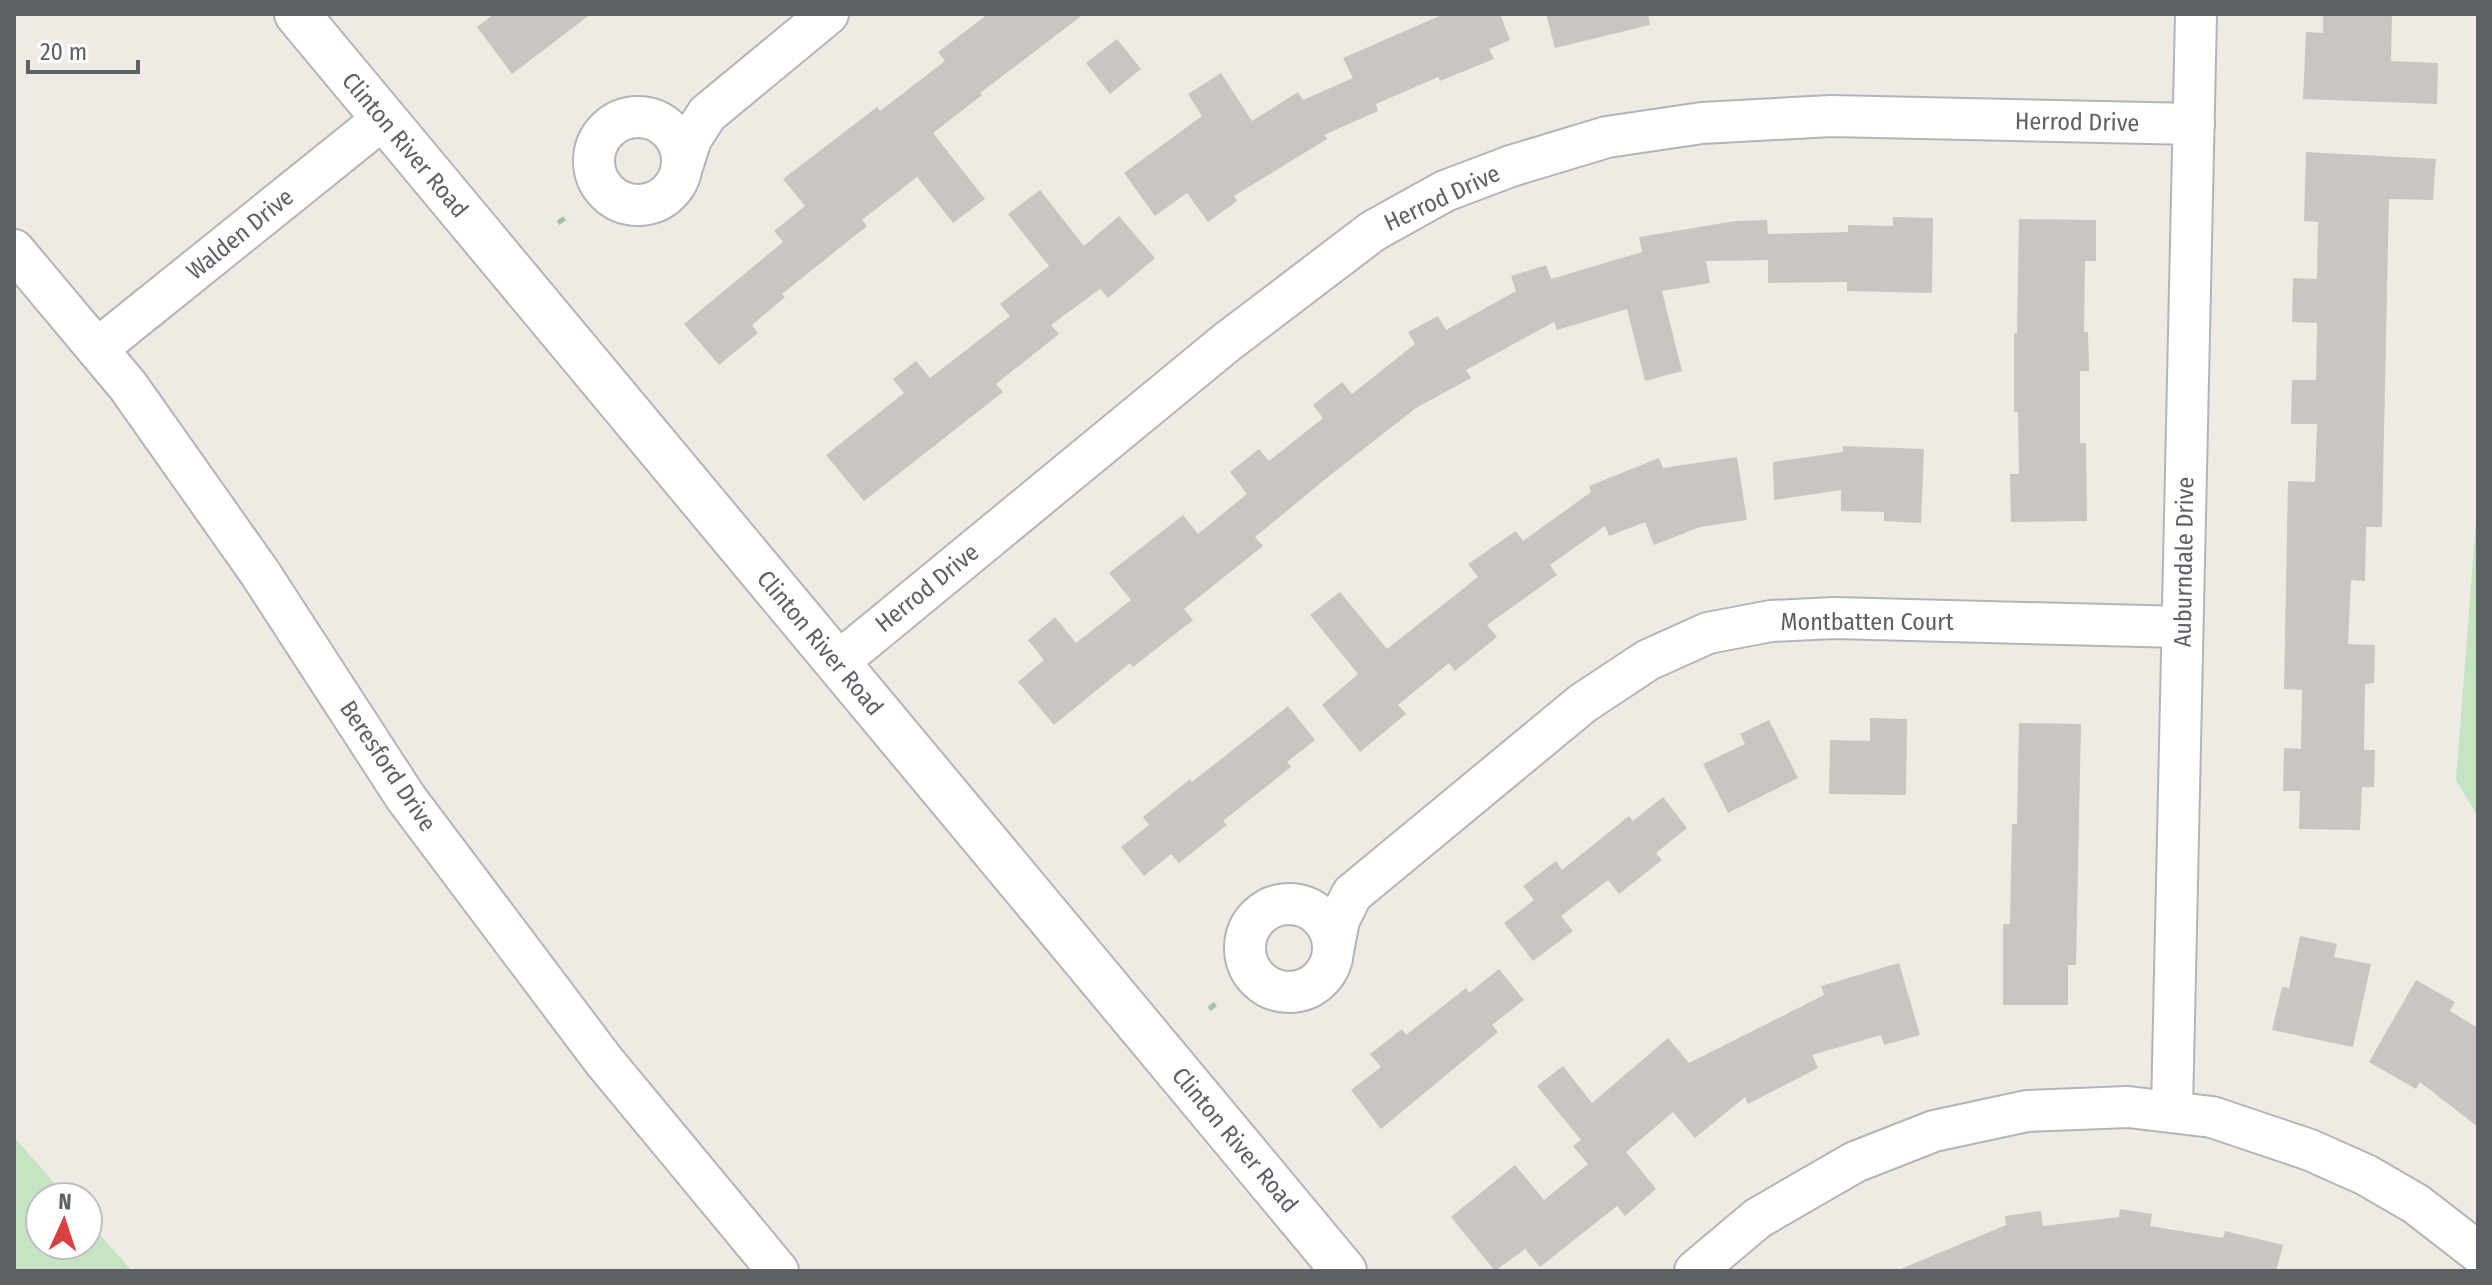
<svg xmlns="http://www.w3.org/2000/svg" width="2492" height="1285" font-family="'Fira Sans Condensed',sans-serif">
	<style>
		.green { fill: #c6e3c4 }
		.building { fill: #c9c6c2 }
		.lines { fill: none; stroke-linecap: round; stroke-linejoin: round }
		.minor-casing { stroke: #b2b5b8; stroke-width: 44 }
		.tertiary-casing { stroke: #b2b5b8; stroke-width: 48 }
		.path { stroke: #9ec4a5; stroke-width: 5; stroke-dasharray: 8 4; stroke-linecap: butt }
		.minor { stroke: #fff; stroke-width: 40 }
		.tertiary { stroke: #fff; stroke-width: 44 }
		.labels { text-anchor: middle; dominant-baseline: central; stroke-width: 7; stroke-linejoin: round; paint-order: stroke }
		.street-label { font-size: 24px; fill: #5d6064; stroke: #fff }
	</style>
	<rect width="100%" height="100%" fill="#eeebe5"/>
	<g class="green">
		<path d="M2478,495V817L2456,780Z"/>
		<path d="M14,1137L67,1197H40V1245H88V1221L132,1271H14Z"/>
	</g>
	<g class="building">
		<path d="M494,14H591L512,74L477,27Z"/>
		<path d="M988,14H1084L980,93L982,95L933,133L985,199L953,223L917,177L862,220L867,226L782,294L785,297L752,325L758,333L719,365L684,324L783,242L774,231L805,206L783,179L877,107L880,111L945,61L938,52Z"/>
		<path d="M1444,14H1500L1510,40L1489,49L1494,59L1440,81L1438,77L1376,104L1378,111L1324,135L1327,139L1234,196L1237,201L1208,222L1187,193L1155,216L1124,173L1202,116L1188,94L1221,73L1252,121L1298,92L1303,100L1353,78L1343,58Z"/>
		<path d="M1546,14H1648L1650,25L1555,48Z"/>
		<path d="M2323,14H2392L2391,61L2438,63L2437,104L2303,99L2306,32L2323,33Z"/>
		<path d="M1117,39L1141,69L1110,94L1086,63Z"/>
		<path d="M2306,152L2436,159L2433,200L2389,199L2382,527H2366L2365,581L2351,580L2348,644L2375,645L2374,683L2365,684L2364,750H2375L2374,787H2362L2360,830L2299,829L2300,791H2283L2284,748L2301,749L2302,690L2284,689L2288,481L2315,482L2317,424H2291L2292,380H2316L2317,323L2292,322L2293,278L2317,279L2318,222L2304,221Z"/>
		<path d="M1040,190L1084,246L1119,216L1155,258L1108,298L1100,289L1051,325L1059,334L996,384L1003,392L864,501L826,455L904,393L893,379L916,361L930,378L1010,316L1000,304L1049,266L1008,214Z"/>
		<path d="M1893,217L1933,218L1932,293L1847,291V282L1768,283V260L1706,261L1710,283L1662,291L1682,371L1645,381L1627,309L1557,330L1554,322L1466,370L1471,378L1416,408L1333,473L1255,537L1263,546L1184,609L1193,620L1133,667L1130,663L1054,725L1018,682L1044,660L1028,640L1055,617L1076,643L1131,600L1109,573L1183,515L1198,534L1247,494L1230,472L1259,449L1269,461L1323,418L1313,405L1342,382L1352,394L1415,344L1408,332L1438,316L1446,330L1516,291L1511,276L1546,265L1551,279L1642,252L1639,237L1735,221L1767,220L1768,234L1848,232V225L1893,226Z"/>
		<path d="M2019,219L2096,220V261H2085L2084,332H2088L2089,371H2080V443H2086L2087,521L2011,522L2010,474H2019L2018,412H2014V333H2017Z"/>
		<path d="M1843,446L1924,449L1921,523L1884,521V512L1841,511V490L1774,500L1773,462L1843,452Z"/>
		<path d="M1737,457L1747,520L1700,527L1654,545L1645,522L1609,536L1605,526L1550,565L1557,575L1487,625L1497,637L1455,671L1449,663L1398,705L1406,714L1360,752L1322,705L1358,674L1310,615L1340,592L1387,649L1478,577L1468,564L1516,531L1523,541L1591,492L1589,486L1659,458L1663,468Z"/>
		<path d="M1288,706L1315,740L1287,762L1291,767L1223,821L1227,825L1179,863L1171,854L1144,876L1121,847L1149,825L1143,817L1190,779L1192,782Z"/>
		<path d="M1870,718L1907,719L1906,795L1829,794L1830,740L1870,741Z"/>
		<path d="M1769,720L1798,778L1728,813L1703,764L1745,744L1740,734Z"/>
		<path d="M2019,723L2081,724L2076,965H2068V1005H2003V924H2010L2012,824H2017Z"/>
		<path d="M1663,797L1687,828L1656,853L1662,860L1619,894L1608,880L1561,916L1573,931L1533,961L1504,923L1534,900L1523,886L1556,861L1562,870L1629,816L1633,821Z"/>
		<path d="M2300,936L2337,944L2334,957L2371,964L2353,1047L2272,1030L2282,987L2289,988Z"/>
		<path d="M1899,963L1920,1035L1884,1045L1881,1035L1812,1055L1818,1068L1748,1104L1745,1097L1695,1138L1673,1112L1626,1152L1656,1189L1625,1216L1617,1206L1540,1267L1525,1249L1495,1271L1451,1217L1515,1165L1544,1200L1588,1164L1573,1146L1581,1140L1537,1086L1563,1066L1592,1103L1668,1038L1689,1063L1824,995L1821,986Z"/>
		<path d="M1499,969L1524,1000L1492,1025L1498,1032L1381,1129L1351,1090L1381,1067L1370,1054L1402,1029L1406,1035L1466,988L1469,993Z"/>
		<path d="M2416,980L2455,1002L2450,1011L2478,1028V1127L2420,1082L2416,1089L2369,1062Z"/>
		<path d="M2120,1209L2152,1214L2150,1226L2223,1238L2225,1231L2283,1245L2276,1271H1896L2006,1225L2005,1216L2041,1211L2043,1226L2119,1217Z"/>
	</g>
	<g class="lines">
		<g class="minor-casing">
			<g id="minor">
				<circle cx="638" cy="161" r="44"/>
				<path d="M683,164L691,139L707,114L828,14"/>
				<path d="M14,250L128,386L260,573L406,798L604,1061L778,1271"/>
				<path d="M97,349L383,119"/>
				<path d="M837,663L1227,342L1373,231L1445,191L1511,166L1607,137L1702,123L1831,116L2194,124"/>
				<circle cx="1289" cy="948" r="44"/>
				<path d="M1334,946L1339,920L1352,894L1583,703L1648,660L1708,633L1771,621L1834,618L2182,627"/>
				<path d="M2172,1110L2196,14"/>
				<path d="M1695,1271L1758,1218L1855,1162L1934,1131L2027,1111L2128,1107L2212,1117L2310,1150L2366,1175L2416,1204L2478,1252"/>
			</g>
		</g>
		<g class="tertiary-casing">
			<path id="tertiary" d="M297,14L1344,1271"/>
		</g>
		<g class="path">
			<path d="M558,223L568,216"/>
			<path d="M1209,1009L1218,1002"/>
		</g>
		<use href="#minor" class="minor"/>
		<use href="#tertiary" class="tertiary"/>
	</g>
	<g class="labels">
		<g class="street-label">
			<text transform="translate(2077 122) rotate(1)">Herrod Drive</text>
			<text transform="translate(405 145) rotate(50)">Clinton River Road</text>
			<text transform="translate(1442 198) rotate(-25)">Herrod Drive</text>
			<text transform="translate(240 234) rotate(-39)">Walden Drive</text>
			<text transform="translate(2184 562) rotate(-89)">Auburndale Drive</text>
			<text transform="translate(927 588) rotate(-39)">Herrod Drive</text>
			<text x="1867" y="622">Montbatten Court</text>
			<text transform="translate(820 643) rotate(50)">Clinton River Road</text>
			<text transform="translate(388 766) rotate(56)">Beresford Drive</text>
			<text transform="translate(1235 1140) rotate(50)">Clinton River Road</text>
		</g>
	</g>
	<rect width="2492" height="1285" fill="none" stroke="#5d6064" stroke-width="32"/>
	<g transform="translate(64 1221) rotate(3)"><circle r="38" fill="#ffffff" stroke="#bebfc1" stroke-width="2"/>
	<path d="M0-6L14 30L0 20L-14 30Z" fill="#da403f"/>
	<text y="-12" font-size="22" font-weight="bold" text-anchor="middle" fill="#5d6064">N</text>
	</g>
	<path d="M28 60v12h110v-12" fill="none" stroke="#5d6064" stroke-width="4"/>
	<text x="40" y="60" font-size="24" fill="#5d6064" stroke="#ffffff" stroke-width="6" paint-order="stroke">20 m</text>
</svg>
